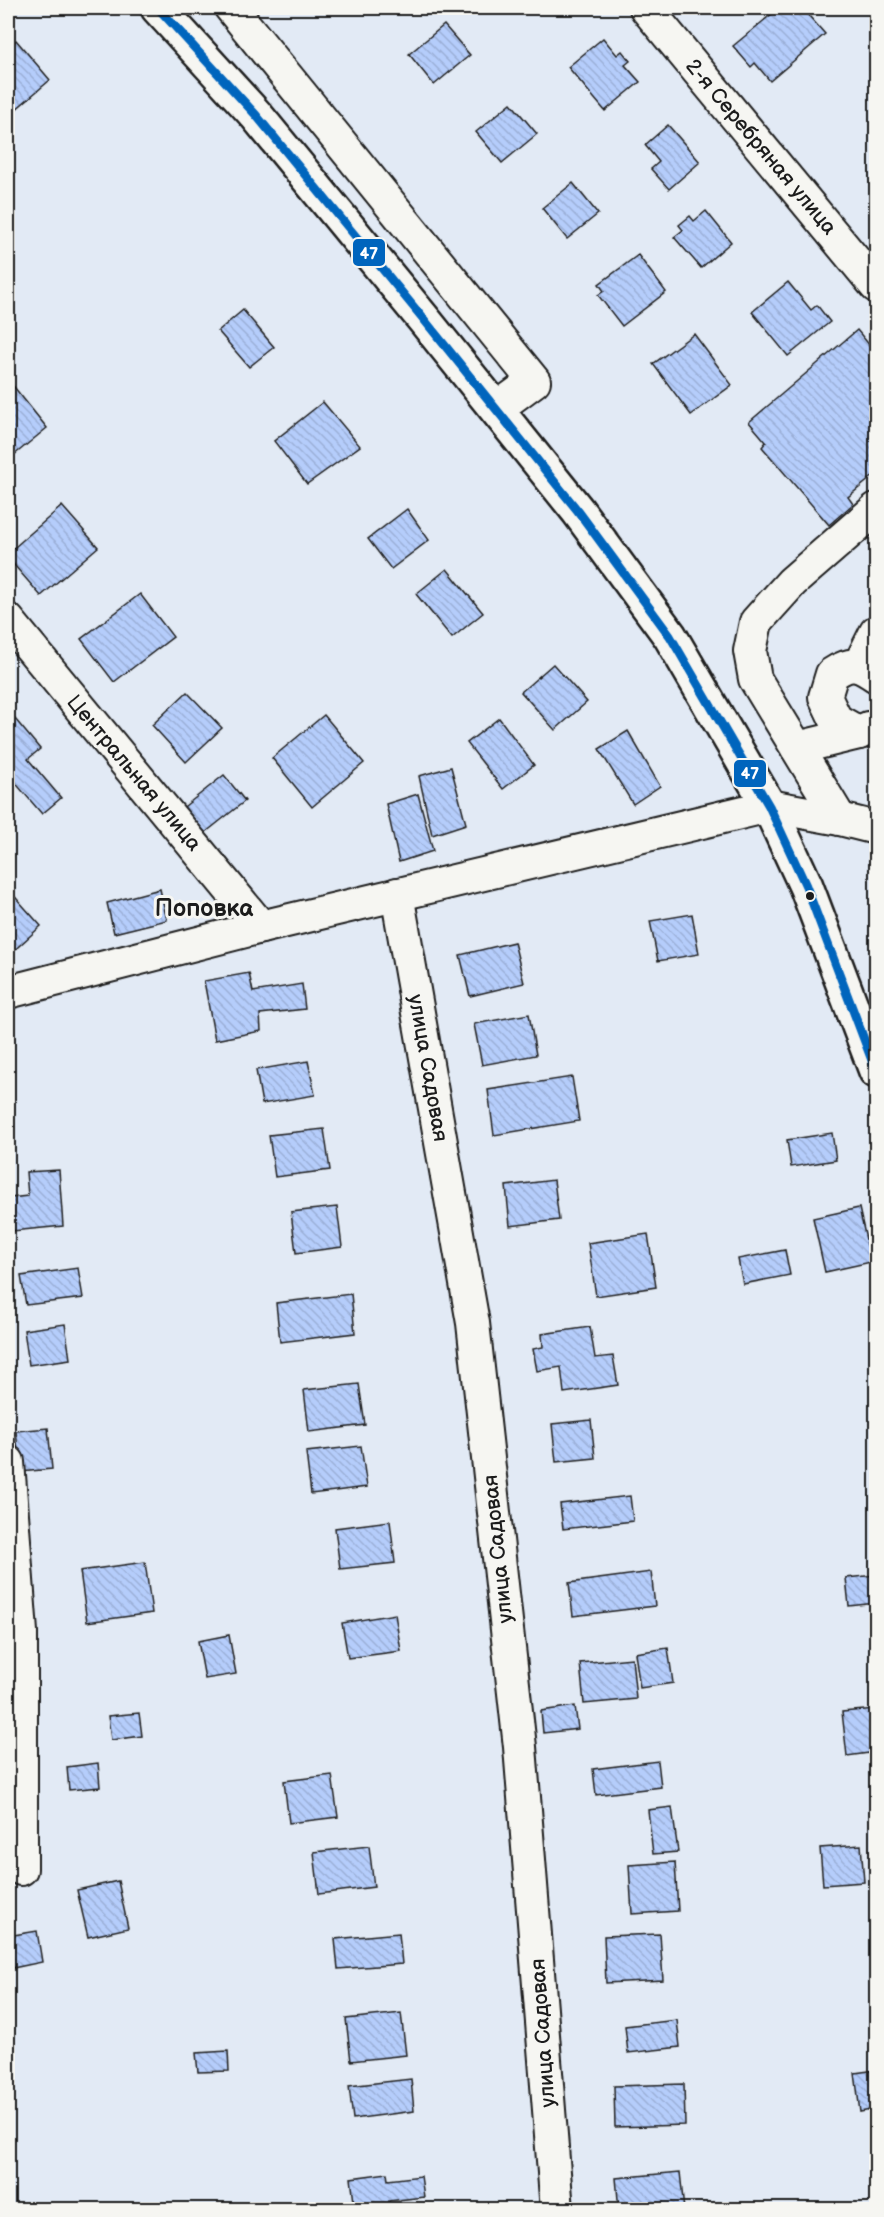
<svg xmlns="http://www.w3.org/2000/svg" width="884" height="2217" font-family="'Balsamiq Sans',sans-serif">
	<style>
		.building { fill: url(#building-back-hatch); stroke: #1c1c1c; stroke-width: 1.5 }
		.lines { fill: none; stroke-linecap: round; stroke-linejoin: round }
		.street-casing { stroke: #1c1c1c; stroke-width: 36 }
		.secondary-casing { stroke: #1c1c1c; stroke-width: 38 }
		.street { stroke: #f6f6f2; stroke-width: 32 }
		.secondary { stroke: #f6f6f2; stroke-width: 33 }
		.bus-1-casing { stroke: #f6f6f2; stroke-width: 14 }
		.bus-1 { stroke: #0065bd; stroke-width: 9 }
		.bus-dot { fill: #1c1c1c; stroke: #f6f6f2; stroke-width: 2 }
		.labels { text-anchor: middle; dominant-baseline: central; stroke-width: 6; stroke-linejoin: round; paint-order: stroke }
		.street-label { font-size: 21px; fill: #1c1c1c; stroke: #f6f6f2 }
		.quarter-label { font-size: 24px; font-weight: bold; fill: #1c1c1c; stroke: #f6f6f2 }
		.line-badge { stroke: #f6f6f2; stroke-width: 2 }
		.badge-label { font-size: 16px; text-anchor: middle; font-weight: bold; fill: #fff }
	</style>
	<defs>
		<pattern id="building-back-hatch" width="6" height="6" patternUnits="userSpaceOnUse" patternTransform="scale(1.5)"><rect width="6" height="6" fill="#b5cdfb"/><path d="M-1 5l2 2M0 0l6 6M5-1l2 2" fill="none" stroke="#9bafd7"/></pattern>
	</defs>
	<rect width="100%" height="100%" fill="#e2eaf5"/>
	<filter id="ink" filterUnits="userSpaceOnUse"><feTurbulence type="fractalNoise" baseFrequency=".0167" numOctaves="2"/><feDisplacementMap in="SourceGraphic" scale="12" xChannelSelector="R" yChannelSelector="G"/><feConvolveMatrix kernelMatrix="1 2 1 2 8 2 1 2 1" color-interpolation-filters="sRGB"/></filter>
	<g filter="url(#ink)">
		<g class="building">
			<path d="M779,8H802L825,34L770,81L755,63L751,67L733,46Z"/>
			<path d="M444,25L470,55L434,85L409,54Z"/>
			<path d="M603,38L617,55L622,51L630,61L625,65L640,82L605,111L568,67Z"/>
			<path d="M16,40L50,80L8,116V48Z"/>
			<path d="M511,103L537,134L502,163L476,132Z"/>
			<path d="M668,125L700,162L669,189L651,169L659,162L645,145Z"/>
			<path d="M573,183L598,214L567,239L542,208Z"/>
			<path d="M706,211L731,242L701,268L674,237L683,230L679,225L690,216L694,221Z"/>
			<path d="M638,255L666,292L622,326L598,295L604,291L599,284Z"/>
			<path d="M788,282L811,310L817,305L830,322L788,356L752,312Z"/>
			<path d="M243,310L274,347L249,367L218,331Z"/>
			<path d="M857,330L876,353V474L848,497L853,504L829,525L762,447L766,442L749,422Z"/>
			<path d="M694,334L732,385L691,415L653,364Z"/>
			<path d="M10,382L47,428L8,460V384Z"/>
			<path d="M323,402L360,446L307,484L274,441Z"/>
			<path d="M62,506L98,547L41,596L8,558V553Z"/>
			<path d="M407,509L429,540L391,569L368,539Z"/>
			<path d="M447,569L483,613L452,638L416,594Z"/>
			<path d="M140,594L173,637L114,682L81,639Z"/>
			<path d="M553,664L587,702L555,730L521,692Z"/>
			<path d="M187,692L222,728L186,762L152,725Z"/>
			<path d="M324,715L364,763L312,807L272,758Z"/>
			<path d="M499,718L534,765L503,789L467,743Z"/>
			<path d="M15,719L40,749L28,759L61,798L42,814L13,780L8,785V725Z"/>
			<path d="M628,731L660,786L633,804L599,749Z"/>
			<path d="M451,767L466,824L432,835L419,776Z"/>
			<path d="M224,775L245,801L201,836L180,810Z"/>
			<path d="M418,794L433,851L399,862L386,804Z"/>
			<path d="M8,889L41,926L9,955L8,953Z"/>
			<path d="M160,889L167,920L114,933L107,903Z"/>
			<path d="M692,914L699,954L658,961L650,921Z"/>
			<path d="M514,942L524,983L470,996L460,955Z"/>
			<path d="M249,973L253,992L302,984L305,1009L260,1014L261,1031L215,1040L204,981Z"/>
			<path d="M529,1014L536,1055L482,1065L474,1024Z"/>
			<path d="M308,1061L315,1095L262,1104L256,1070Z"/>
			<path d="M572,1077L579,1121L494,1135L488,1090Z"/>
			<path d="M324,1129L330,1170L275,1177L269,1135Z"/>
			<path d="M832,1133L836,1160L791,1167L787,1140Z"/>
			<path d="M59,1170L63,1226L12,1231L10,1198L28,1196L26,1172Z"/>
			<path d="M554,1180L559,1220L510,1226L506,1186Z"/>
			<path d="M337,1207L342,1247L296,1253L291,1212Z"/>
			<path d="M859,1208L871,1262L825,1272L813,1218Z"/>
			<path d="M648,1234L656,1287L596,1296L588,1243Z"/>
			<path d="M785,1250L790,1275L743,1284L738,1259Z"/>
			<path d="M78,1268L83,1298L26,1305L21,1276Z"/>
			<path d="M351,1294L355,1333L280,1342L276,1303Z"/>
			<path d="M65,1324L70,1359L29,1365L24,1330Z"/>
			<path d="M590,1327L595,1358L613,1356L618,1385L564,1393L561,1367L537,1371L533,1349L543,1347L542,1334Z"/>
			<path d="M359,1384L365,1425L309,1432L304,1390Z"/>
			<path d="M591,1420L595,1458L556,1462L552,1424Z"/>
			<path d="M48,1428L52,1469L20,1472L16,1431Z"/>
			<path d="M361,1446L367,1487L311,1494L306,1452Z"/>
			<path d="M630,1496L633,1521L563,1529L560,1504Z"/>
			<path d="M390,1521L395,1563L340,1569L335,1528Z"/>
			<path d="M145,1562L152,1613L87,1622L80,1571Z"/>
			<path d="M651,1572L655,1606L573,1616L569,1583Z"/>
			<path d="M876,1575V1603L849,1606L846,1578Z"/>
			<path d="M395,1614L401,1651L348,1658L342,1623Z"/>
			<path d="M229,1635L236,1674L205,1679L198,1641Z"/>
			<path d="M668,1648L673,1683L640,1688L635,1653Z"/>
			<path d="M632,1658L636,1699L584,1704L580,1663Z"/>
			<path d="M575,1706L578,1729L543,1733L541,1711Z"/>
			<path d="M876,1709V1752L847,1756L842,1712Z"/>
			<path d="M139,1713L142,1736L111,1740L108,1716Z"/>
			<path d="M658,1761L661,1787L596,1795L593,1769Z"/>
			<path d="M98,1763L100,1787L69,1790L67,1767Z"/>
			<path d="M332,1775L338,1817L289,1823L284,1781Z"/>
			<path d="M672,1807L678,1852L653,1854L648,1810Z"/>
			<path d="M861,1845L864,1882L823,1885L820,1848Z"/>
			<path d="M369,1846L374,1887L319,1894L314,1852Z"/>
			<path d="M675,1862L678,1911L632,1914L629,1865Z"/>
			<path d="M118,1881L128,1928L88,1937L77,1890Z"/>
			<path d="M37,1931L42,1962L8,1969V1936Z"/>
			<path d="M399,1933L402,1964L338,1969L335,1939Z"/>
			<path d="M660,1934L663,1980L606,1983L604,1936Z"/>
			<path d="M401,2013L406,2055L351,2061L346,2019Z"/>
			<path d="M677,2020L680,2047L628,2053L625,2026Z"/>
			<path d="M228,2051L229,2071L198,2072L196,2053Z"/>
			<path d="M876,2070V2109L860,2112L855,2073Z"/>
			<path d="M411,2079L414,2111L353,2119L349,2086Z"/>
			<path d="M684,2084L685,2125L615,2127L614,2086Z"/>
			<path d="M680,2172L684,2210H619L616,2178Z"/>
			<path d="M387,2173L388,2180L421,2176L424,2197L389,2201L390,2210H355L351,2178Z"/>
		</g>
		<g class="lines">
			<g class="street-casing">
				<g id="street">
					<path d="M231,8L534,381L496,409"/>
					<path d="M646,8L876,286"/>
					<path d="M8,620L261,927"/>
					<path d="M859,666L876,632"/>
					<path d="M859,733L836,720L825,697L832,674C852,661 858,664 876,676"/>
					<path d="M797,748L859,733L868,728"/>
					<path d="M840,819L755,679L750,651L756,622L792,582L876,509"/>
					<path d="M397,894L473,1323L520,1747L557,2210"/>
					<path d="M8,992L261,927L769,806L840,819L876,828"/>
					<path d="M8,1462L21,1632V1869"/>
				</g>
			</g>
			<g class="secondary-casing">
				<path id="secondary" d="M158,8L256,115L426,322L578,511L670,636L769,806L806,886L876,1071"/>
			</g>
			<use href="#street" class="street"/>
			<use href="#secondary" class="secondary"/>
			<g class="bus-1-casing">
				<path id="bus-1" d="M158,8L256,115L426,322L578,511L670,636L769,806L806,886L876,1071"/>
			</g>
			<use href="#bus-1" class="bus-1"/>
		</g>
	</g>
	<circle class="bus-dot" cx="810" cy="896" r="5"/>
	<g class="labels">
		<g class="street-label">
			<text transform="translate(761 147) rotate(50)">2-я Серебряная улица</text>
			<text transform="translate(134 773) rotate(50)">Центральная улица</text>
			<text transform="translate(428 1068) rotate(80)">улица Садовая</text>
			<text transform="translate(498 1549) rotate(-96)">улица Садовая</text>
			<text transform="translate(543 2033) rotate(-94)">улица Садовая</text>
		</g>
		<g class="quarter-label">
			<text x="204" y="908">Поповка</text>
		</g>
	</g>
	<g class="line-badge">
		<rect x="352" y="238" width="34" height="29" rx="6" fill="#0065bd"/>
		<rect x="733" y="759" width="34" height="29" rx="6" fill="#0065bd"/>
	</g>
	<g class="badge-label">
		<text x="369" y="259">47</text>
		<text x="750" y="779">47</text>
	</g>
	<rect width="884" height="2217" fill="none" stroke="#f6f6f2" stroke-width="30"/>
	<rect x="15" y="15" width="854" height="2187" fill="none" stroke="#1c1c1c" stroke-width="2" filter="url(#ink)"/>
</svg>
